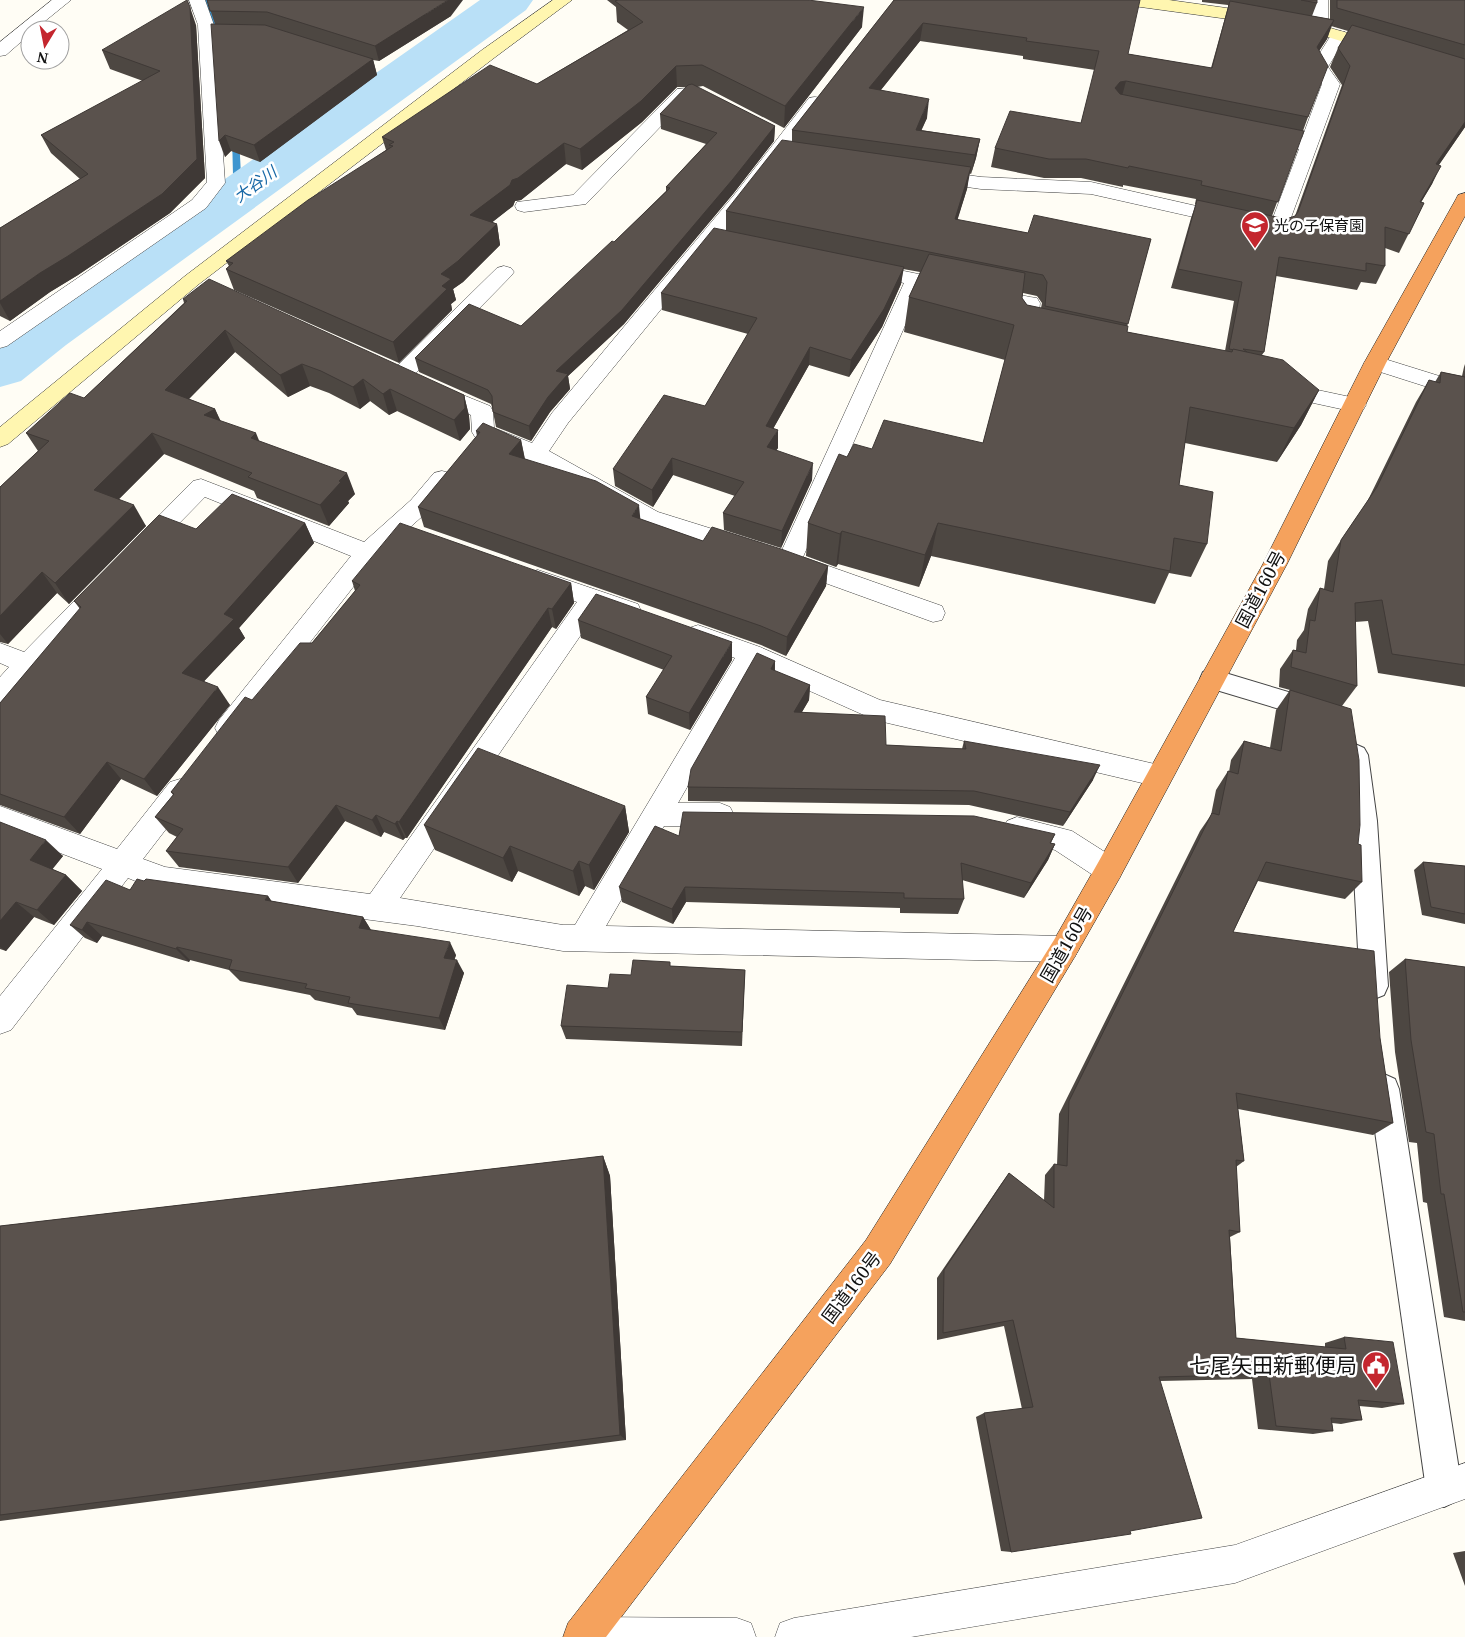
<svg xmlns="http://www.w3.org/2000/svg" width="1465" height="1637" font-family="'Noto Serif','Noto Sans JP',serif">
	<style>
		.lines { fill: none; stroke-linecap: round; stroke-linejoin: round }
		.stream { fill: #3f96cf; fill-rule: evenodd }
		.river { fill: #b9e0f7; fill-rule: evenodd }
		.lane-casing { stroke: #444; stroke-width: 2 }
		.street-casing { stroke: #444; stroke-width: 1 }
		.secondary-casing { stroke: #333; stroke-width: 1 }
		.highway-casing { stroke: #222; stroke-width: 1 }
		.lane { fill: #fff; fill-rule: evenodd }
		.street { fill: #fff; fill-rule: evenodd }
		.secondary { fill: #fff6b0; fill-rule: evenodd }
		.highway { fill: #f5a25d; fill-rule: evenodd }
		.wall { fill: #4d4742; fill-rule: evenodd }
		.shaded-wall { fill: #3f3936 }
		.building { fill: #5a524d; stroke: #3f3936 }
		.labels { text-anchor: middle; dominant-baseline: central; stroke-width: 5; stroke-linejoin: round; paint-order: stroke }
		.far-poi-label { font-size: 15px; fill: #111; stroke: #fff; text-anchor: start }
		.far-water-label { font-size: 16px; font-style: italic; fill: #1768a6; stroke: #fff }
		.street-label { font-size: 18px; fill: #111; stroke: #fff }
		.near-poi-label { font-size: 21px; fill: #111; stroke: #fff; text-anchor: end }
	</style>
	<rect width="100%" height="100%" fill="#fffdf5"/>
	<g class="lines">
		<g class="stream">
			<path d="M203,0H211L221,41L214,39Z"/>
			<path d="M232,135L239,137L241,175L246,191L242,194L238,191L233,175Z"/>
		</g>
		<path class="river" d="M480,0H533L526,10L66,345L21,381L0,387V337Z"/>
		<g class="lane-casing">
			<g id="lane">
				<path d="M1212,669L1325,703L1328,710L1325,717L1316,720L1203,686L1200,679L1203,672Z"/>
				<path d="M1355,744L1364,748L1368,755L1377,821L1388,986L1384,995L1374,999L1364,995L1360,986L1351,821L1342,755L1346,748Z"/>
				<path d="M1384,1074L1395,1079L1399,1089L1462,1489L1456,1501L1444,1507L1432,1501L1426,1489L1369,1089L1373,1079Z"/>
			</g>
		</g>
		<g class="street-casing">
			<g id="street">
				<path d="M52,0H71L34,30H30V34L6,55L0,56V42Z"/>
				<path d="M189,0H205L214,25L225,183L206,208L7,346L0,348V331L192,200L207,182L198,25Z"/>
				<path d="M1312,0H1328V30L1326,33H1314L1312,30Z"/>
				<path d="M1339,31L1345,32L1347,36L1328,67L1340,84L1285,234L1278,236L1091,194L981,189L932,182L925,180L923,176L925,172L932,170L981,177L1091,182L1271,223L1299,149L1286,146L1283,142L1286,138L1292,137L1302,138L1322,84L1311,67L1333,32Z"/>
				<path d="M689,88L695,89L698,93L695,97L688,98L586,204L524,212L517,210L515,206L517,202L573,195L677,89Z"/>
				<path d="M815,97L821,98L824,102L821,106L748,203L568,423L549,451L658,512L751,541L755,547L751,553L743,556L642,524L528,460L475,437L472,432L471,415L423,394L420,389L423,384L431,382L490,406L493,411L494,428L532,443L552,413L734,195L809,98Z"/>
				<path d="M865,263L1030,297L1037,298L1040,303L1037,329L1042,330L1045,335L1042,340L1035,342L1019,338L1016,333L1019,307L922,287L803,557L942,606L945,613L942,620L933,622L781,567L777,561L904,283L858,273L855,269L858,265Z"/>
				<path d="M504,266L511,268L514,272L511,276L409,380L401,382L393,380L390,375L393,370L497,268Z"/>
				<path d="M1375,356L1465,384V399L1368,368L1364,363L1368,358Z"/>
				<path d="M1280,382L1355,398L1363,400L1366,405L1363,410L1355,412L1272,394L1269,389L1272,384Z"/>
				<path d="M442,471L450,473L453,479L427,512L375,559L237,736L228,739L219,736L215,728L219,720L351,556L205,497L152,551L144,554L136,551L132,545L136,539L193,481L201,479L364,542L411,500L434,473Z"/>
				<path d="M538,570L638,604L641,611L638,618L629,620L598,610L400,898L563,925H575L735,658L689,642L686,635L689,628L698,625L760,647L880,700L1159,765L1169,768L1172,776L1169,784L1159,787L875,720L756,667L678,803H720L730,807L734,815L730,823L720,827L664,826L606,926L1064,936L1074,940L1079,949L1074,958L1064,962L563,951L417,926L165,893L128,878L11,1030L0,1034V996L102,869L0,830V806L117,849L170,782L180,779L190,782L194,790L190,798L143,859L165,867L370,894L577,602L529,585L526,579L529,573Z"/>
				<path d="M92,590L101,592L104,599L101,606L9,700L0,703V677L9,667L0,663V643L24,652L83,592Z"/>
				<path d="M1017,817L1072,831L1119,861L1123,870L1119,879L1109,882L1099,879L1055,850L1007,837L1003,829L1007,821Z"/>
				<path d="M1465,1463V1499L1235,1583L911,1637H775L780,1623L794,1618L1235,1545Z"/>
				<path d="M583,1617L737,1618L751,1623L756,1637H564L569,1622Z"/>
			</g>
		</g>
		<g class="secondary-casing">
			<g id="secondary">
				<path d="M553,0H572L494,58L199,284L8,444L0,447V427L185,276L482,50Z"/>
				<path d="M1118,0H1169L1248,11L1320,25L1386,44L1388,48L1386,52L1380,53L1318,34L1272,25L1126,5L1120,3Z"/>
			</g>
		</g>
		<g class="highway-casing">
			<path id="highway" d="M1465,193V216L1386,363L1287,564L1119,879L1074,958L890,1264L606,1637H563L568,1623L866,1240L1054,940L1099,861L1263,564L1364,363L1456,199L1458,195Z"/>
		</g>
		<use href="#lane" class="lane"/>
		<use href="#street" class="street"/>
		<use href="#secondary" class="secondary"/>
		<use href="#highway" class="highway"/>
	</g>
	<g class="wall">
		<path d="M207,0L451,16L379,61L373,60L377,75L260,162L231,151L225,157L215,24Z"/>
		<path d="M607,0H808L862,27L784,128L703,86L697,87L775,126L774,141L733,194L624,324L568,376L570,389L550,412L531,441L496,427L492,407L491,404L419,372L415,358L521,326L614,242L666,191V187L706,144L661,129L660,114L687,87H677L642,122L582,170L566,164L521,200L515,201L513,206L492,222L497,224L500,245L463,282L453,289L456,300L451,304L452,310L399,363L234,290L226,269L229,266L226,261L386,150L382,137L537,84L628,30L617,22L616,7Z"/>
		<path d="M894,0L1128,54L1211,68L1228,7V5L1202,2V0H1200H1317V3L1312,16L1330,19V0H1465V127L1439,165L1432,184L1421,202L1424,203L1399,253L1385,248V266L1376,284L1361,282L1357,290L1276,276L1264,352L1262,355L1319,390L1301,425L1277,462L1185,443L1179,485L1207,544L1191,577L1169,573L1155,604L931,556L919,587L838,564L836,567L806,556L808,523L847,457L872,449L983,443L1005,360L904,332L909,297L920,272L903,269L901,284L882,327L849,377L809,365L773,429L778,448L776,450L812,480L781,548L724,530L723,513L735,496L673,475L653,507L615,486L613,469L705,406L748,334L662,310L661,293L726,231V211L792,142V130ZM1331,26L1348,31L1338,48L1330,67L1342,85L1295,216L1286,219L1272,216L1308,117L1319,51L1327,39ZM920,41L1023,56V59L1095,70L1081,123L995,148L991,167L1044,178H1081L1123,187V185L1196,199L1195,204H1196L1191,218L1171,288L1234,301L1225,351L1127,332V326L1151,239L1028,233L957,220L967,189L969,173L971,174L976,158L980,139L921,130L927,118L881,90ZM1023,293L1037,296L1042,303L1041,308L1027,305L1022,298Z"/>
		<path d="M196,25L205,178L170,213L78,275L50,292L10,321L0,316V228L80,179L51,153L41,135L143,81L110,69L102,50Z"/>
		<path d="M183,299L464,395L469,416L470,429L460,441L397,411L389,415L370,401L360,409L329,393L310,386L288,397L235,352L189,399L215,409L220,421L355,494L348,501L349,503L329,526L257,498L254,491L164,454L119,499L146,526L69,604L57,593L8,644L0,642V487L38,451L26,433L84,398L184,303Z"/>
		<path d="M1465,364V687L1378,673L1368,621L1355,622L1357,686L1342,706L1362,882L1345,899L1258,881L1233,932L1380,1038L1393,1123L1373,1135L1238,1109L1244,1161L1236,1167L1240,1232L1230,1237L1236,1338L1325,1347V1343L1344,1337L1404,1404L1382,1408L1359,1406L1362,1420L1341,1424L1332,1423L1333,1431L1313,1434L1258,1429L1252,1379L1160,1381L1011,1552L1001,1551L976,1417L984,1413L1022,1409L1004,1326L937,1340V1278L1001,1184L1009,1173L1044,1201L1045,1175L1054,1164L1057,1165L1059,1114L1200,831L1211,815L1216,790L1228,771L1229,772L1231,760L1244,741L1270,748L1276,710L1290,690L1279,687L1280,669L1293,650H1296L1297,640L1304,630L1308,609L1320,588L1324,589L1328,561L1341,540L1367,502L1416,402L1429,380L1435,382L1441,372L1462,376L1464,367Z"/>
		<path d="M476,431L521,440L525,459L640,519L703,541L828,566L826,586L786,656L761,645L424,527L418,507L477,436Z"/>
		<path d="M305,523L314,543L239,628L245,638L204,681L230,705L157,796L121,779L80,834L0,805V703L80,609L74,601L196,529Z"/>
		<path d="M352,581L571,583L574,603L556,629L552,627L407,838H405L403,840L384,832L381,837L345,821L298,883L179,867L166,851L177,837L169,833L155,817L173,795L171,792L252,700L312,643L355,591Z"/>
		<path d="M578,620L732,660L690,730L648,714L646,697L664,670L581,638Z"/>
		<path d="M775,661V671L810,685L809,700L802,712L886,745L962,749L964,741L1093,780L1063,826L969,805L688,801V787Z"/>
		<path d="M625,806L629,832L594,890L585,886L579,896L518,871L512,882L435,850L424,825Z"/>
		<path d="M0,822L63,856L52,869L66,875L82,891L54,925L34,917L6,951L0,949Z"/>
		<path d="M1055,834L1051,843L1055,844L1048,860L1024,898L962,880L964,899L958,914L900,913V908L686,902L673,924L622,902L619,887L679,836Z"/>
		<path d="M1423,862L1465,866V924L1422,915L1414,870Z"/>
		<path d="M144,881L268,896L271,901L363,917L371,930L456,955L454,960L464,973L445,1030L357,1015L352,1008L315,1000L310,995L240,981L229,970L190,960L189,962L102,936L97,943L85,938L70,925Z"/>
		<path d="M1405,959L1465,967V1321L1444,1317L1427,1203L1423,1202L1417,1143L1409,1142L1395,1052L1389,972Z"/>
		<path d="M671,966L745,970L742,1046L566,1039L561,1026L608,988L631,975Z"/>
		<path d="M603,1156L610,1176L626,1440L0,1521V1226Z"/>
		<path d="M1465,1551V1586L1453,1553Z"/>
	</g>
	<g class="shaded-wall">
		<path d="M448,0H463L451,16L379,61L375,46Z"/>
		<path d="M190,7L196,25L205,178L170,213L78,275L50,292L10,321L0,303V301L40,273L162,194Z"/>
		<path d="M864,7L862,27L784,128L785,106Z"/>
		<path d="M1334,20L1327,39L1309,66L1317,47Z"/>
		<path d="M923,23L920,41L867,107L869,88Z"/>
		<path d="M373,59L377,75L260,162L254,145Z"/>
		<path d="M676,66L677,87L642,122L582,170L580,149Z"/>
		<path d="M1126,81L1121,100L1115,88L1120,82Z"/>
		<path d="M929,99L927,118L914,147L916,130Z"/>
		<path d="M1465,122V127L1426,183L1436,164Z"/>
		<path d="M775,126L774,141L733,194L624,324L568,376L570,389L550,412L531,441L529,426L556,371Z"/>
		<path d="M225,135L231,151L225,157L219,141Z"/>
		<path d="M980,139L976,158L971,174L975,155Z"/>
		<path d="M564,143L566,164L521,200L515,201L513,206L475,236L470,215L512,180Z"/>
		<path d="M1441,166L1432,184L1410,221L1420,202Z"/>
		<path d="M971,167L967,189L951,241L955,219Z"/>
		<path d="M497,224L500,245L463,282L453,289L456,300L451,304L452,310L399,363L393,342L441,274Z"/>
		<path d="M904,267L901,284L882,327L849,377L851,360Z"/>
		<path d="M225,330L235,352L176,412L165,390Z"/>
		<path d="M810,347L809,365L765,443L766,426Z"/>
		<path d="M302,364L310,386L288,397L280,375Z"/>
		<path d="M363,379L370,401L360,409L353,387Z"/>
		<path d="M390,389L397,411L389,415L383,394Z"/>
		<path d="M1319,390L1301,425L1277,462L1294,428Z"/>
		<path d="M464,395L469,416L470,429L460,441L454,420Z"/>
		<path d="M215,409L225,430L204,415Z"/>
		<path d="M778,430V448L766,464L767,447Z"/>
		<path d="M152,433L164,454L107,511L94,490Z"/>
		<path d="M256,433L265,455L251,438Z"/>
		<path d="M521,440L525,461L509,454Z"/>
		<path d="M672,458L673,475L653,507L652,490Z"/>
		<path d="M813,463L812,480L781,548L782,531Z"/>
		<path d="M347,473L355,494L348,501L349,503L329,526L320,505L339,481Z"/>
		<path d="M134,505L146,526L69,604L55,583Z"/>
		<path d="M639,505L641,526L632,516Z"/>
		<path d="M305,523L314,543L239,628L245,638L194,692L182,673L224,614Z"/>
		<path d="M938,523L931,556L919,587L925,555Z"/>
		<path d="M842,531L838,564L836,567L840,534Z"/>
		<path d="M828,566L826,586L786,656L787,637Z"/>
		<path d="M42,572L57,593L8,644L0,634V616Z"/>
		<path d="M571,583L574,603L556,629L552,609Z"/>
		<path d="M548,608L552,627L407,838L399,822Z"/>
		<path d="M732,642V660L690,730L689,713Z"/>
		<path d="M775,661L774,677L771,669Z"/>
		<path d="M810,685L809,700L793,727L794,712Z"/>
		<path d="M218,687L230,705L157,796L144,779Z"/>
		<path d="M107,762L121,779L80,834L64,817Z"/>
		<path d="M1100,765L1093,780L1063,826L1070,812Z"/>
		<path d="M336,805L345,821L298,883L288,867Z"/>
		<path d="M625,806L629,832L594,890L589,865Z"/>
		<path d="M376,815L384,832L381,837L372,820Z"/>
		<path d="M397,821L405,838L403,840L395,824Z"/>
		<path d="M46,840L63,856L47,876L30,860Z"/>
		<path d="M1055,844L1048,860L1024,898L1031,883Z"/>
		<path d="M510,846L518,871L512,882L503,858Z"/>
		<path d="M579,861L585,886L579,896L573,871Z"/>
		<path d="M66,875L82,891L54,925L37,910Z"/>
		<path d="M685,887L686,902L673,924L672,909Z"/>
		<path d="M268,896L278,910L265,900Z"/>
		<path d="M16,902L34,917L6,951L0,947V921Z"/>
		<path d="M363,917L371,930L359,928Z"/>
		<path d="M87,922L102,936L97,943L82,930Z"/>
		<path d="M450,942L456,955L451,971L444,958Z"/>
		<path d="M177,947L190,960L189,962L176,949Z"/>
		<path d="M457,960L464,973L445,1030L439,1018Z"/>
		<path d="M603,1156L610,1176L626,1440L620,1435Z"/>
	</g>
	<g class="building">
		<path d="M187,0L190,7L197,159L162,194L68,256L40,273L0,301V228L88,174L41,135L160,71L102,50Z"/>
		<path d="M207,0H448L375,46L267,12L210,11Z"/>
		<path d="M618,0H808L864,7L785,106L702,65L676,66L641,101L580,149L564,143L518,178L512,180L510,185L470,215L497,224L458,261L441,274L451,279L442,286L447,289L393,342L226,269L233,263L226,261L308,200L393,146L389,145L394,142L382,137L490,65L537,84L643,22L615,1Z"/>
		<path d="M894,0H1140L1128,54L1212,68L1230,1L1334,20L1317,47L1328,66L1308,117L1126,81L1120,82L1115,88L1120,94L1304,131L1278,202L1201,185L1202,181L1129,166L1128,168L1086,159H1049L995,148L1010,111L1081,123L1099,51L1026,41L1027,38L923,23L869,88L929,99L916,130L980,139L975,155L792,130Z"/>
		<path d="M1301,0H1317V3Z"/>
		<path d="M1337,0H1465V45L1337,8Z"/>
		<path d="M211,24L265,25L373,59L254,145L225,135L219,141Z"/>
		<path d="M1352,25L1465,59V122L1436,164L1441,166L1420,202L1424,203L1409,234L1385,227V266L1366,263V271L1279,257L1264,352L1243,349L1247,352L1229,349L1242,282L1178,269L1197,200L1286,219L1295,216L1298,212L1350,66L1338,48Z"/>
		<path d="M692,84L775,126L733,179L622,310L556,371L568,374L548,397L529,426L493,412L492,396L488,390L415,358L469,304L521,326L612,241L614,242L670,188L666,187L717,133L660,114L688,85Z"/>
		<path d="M782,140L971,167L955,219L1028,233L1034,215L1151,239L1128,324L1045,306L1047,282L1043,275L726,211Z"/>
		<path d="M714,228L904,267L884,309L851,360L810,347L766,426L778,430L767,447L813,463L782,531L723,513L744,482L672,458L652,490L613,469L664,395L705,406L757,318L661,293Z"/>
		<path d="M929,254L1025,273L1022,298L1027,305L1128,326L1127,332L1232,352L1233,349L1283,360L1319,390L1294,428L1190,407L1179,485L1213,492L1207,544L1174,538L1170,571L938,523L925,555L842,531L840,534L808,523L839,454L847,457L854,444L872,449L884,420L983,443L1014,325L909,297Z"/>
		<path d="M209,279L464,395L465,408L454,420L390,389L383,394L363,379L353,387L321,371L302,364L280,375L225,330L165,390L215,409L204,415L256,433L251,438L347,473L339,481L341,482L320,505L248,477L252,473L152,433L94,490L134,505L55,583L42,572L0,616V487L49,441L26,433L70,393L84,398L187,301L183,299Z"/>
		<path d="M1441,372L1465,377V665L1392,654L1382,600L1355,603L1357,686L1291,667L1293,650L1306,653L1310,620L1315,621L1320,588L1333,592L1341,540L1377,487L1429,380L1440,383Z"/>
		<path d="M483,423L521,440L509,454L596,481L639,505L632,516L703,541L712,527L781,549L828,566L787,637L761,626L418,507L480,432L476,431Z"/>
		<path d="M232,494L305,523L224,614L234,619L182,673L218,687L144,779L107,762L64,817L0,794V703L81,607L74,601L159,515L196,529Z"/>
		<path d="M400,523L571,583L552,609L548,608L399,822L397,821L395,824L376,815L372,820L336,805L288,867L166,851L183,829L155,817L174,794L171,792L245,697L252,700L300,643H312L360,585L352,581Z"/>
		<path d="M596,594L732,642L689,713L646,697L672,656L578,620Z"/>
		<path d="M757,653L775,661L771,669L810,685L794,712L885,716L886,745L966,749L964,741L1100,765L1070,812L974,791L688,787L691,769Z"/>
		<path d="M1290,690L1351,709L1359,760L1360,825L1358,844L1361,845L1362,882L1266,862L1233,932L1374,951L1380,1038L1393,1123L1236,1093L1244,1161L1236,1160L1240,1232L1229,1230L1236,1338L1346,1349L1344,1337L1393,1342L1404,1404L1358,1400L1362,1420L1331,1418L1333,1431L1276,1426L1269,1374L1159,1377L1202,1518L1130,1531L1131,1534L1011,1552L984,1413L1033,1407L1013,1320L943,1333L944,1270L1009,1173L1054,1208V1164L1067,1166L1069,1101L1212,813L1219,815L1228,771L1238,774L1244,741L1281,751Z"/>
		<path d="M478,748L625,806L589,865L579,861L573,871L510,846L503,858L424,825Z"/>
		<path d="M683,812L974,816L1055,834L1050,843L1055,844L1031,883L961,863L964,899L904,898V893L685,887L672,909L619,887L655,826L679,836Z"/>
		<path d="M0,822L46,840L30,860L66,875L37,910L16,902L0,921Z"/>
		<path d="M1423,862L1465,866V914L1431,907Z"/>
		<path d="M137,879L144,881L146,879L268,896L265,900L363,917L359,928L450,942L444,958L457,960L439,1018L348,1003L350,997L305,988L307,984L229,969L232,960L177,947L176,949L87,922L82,930L70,925L106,880L130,890Z"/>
		<path d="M1405,959L1465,967V1312H1463L1444,1194H1441L1434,1134L1426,1132L1411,1040Z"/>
		<path d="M633,960L670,962V966L745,970L742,1032L561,1026L567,985L608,988L610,974L631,975Z"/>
		<path d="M603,1156L620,1435L0,1515V1226Z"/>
	</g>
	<defs>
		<g id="school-pin" transform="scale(1.4375)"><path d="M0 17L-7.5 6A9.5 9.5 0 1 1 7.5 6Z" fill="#c4262e" stroke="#fff"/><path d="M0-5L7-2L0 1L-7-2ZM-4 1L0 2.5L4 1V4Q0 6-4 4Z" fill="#fff"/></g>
		<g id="civic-pin" transform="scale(1.4375)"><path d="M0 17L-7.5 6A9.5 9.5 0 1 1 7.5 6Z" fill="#c4262e" stroke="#fff"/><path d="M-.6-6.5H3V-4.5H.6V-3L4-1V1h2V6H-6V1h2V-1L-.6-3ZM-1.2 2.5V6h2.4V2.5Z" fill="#fff"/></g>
	</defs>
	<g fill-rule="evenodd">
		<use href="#school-pin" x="1255" y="225"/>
		<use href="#civic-pin" x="1376" y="1365"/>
	</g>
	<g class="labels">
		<g class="far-poi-label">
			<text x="1274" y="225">光の子保育園</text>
		</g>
		<g class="far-water-label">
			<text transform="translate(255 184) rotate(-36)">大谷川</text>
		</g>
		<g class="street-label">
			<text transform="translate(1260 589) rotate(-62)">国道160号</text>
			<text transform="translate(1066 944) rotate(-60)">国道160号</text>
			<text transform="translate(851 1287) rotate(-53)">国道160号</text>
		</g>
		<g class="near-poi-label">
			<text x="1357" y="1365">七尾矢田新郵便局</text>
		</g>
	</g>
	<g transform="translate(45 45) rotate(190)"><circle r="24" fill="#ffffff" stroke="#a0a0a0"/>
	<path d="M0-4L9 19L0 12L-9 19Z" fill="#c4262e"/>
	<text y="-8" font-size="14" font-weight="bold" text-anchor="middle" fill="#111111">N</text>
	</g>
</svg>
